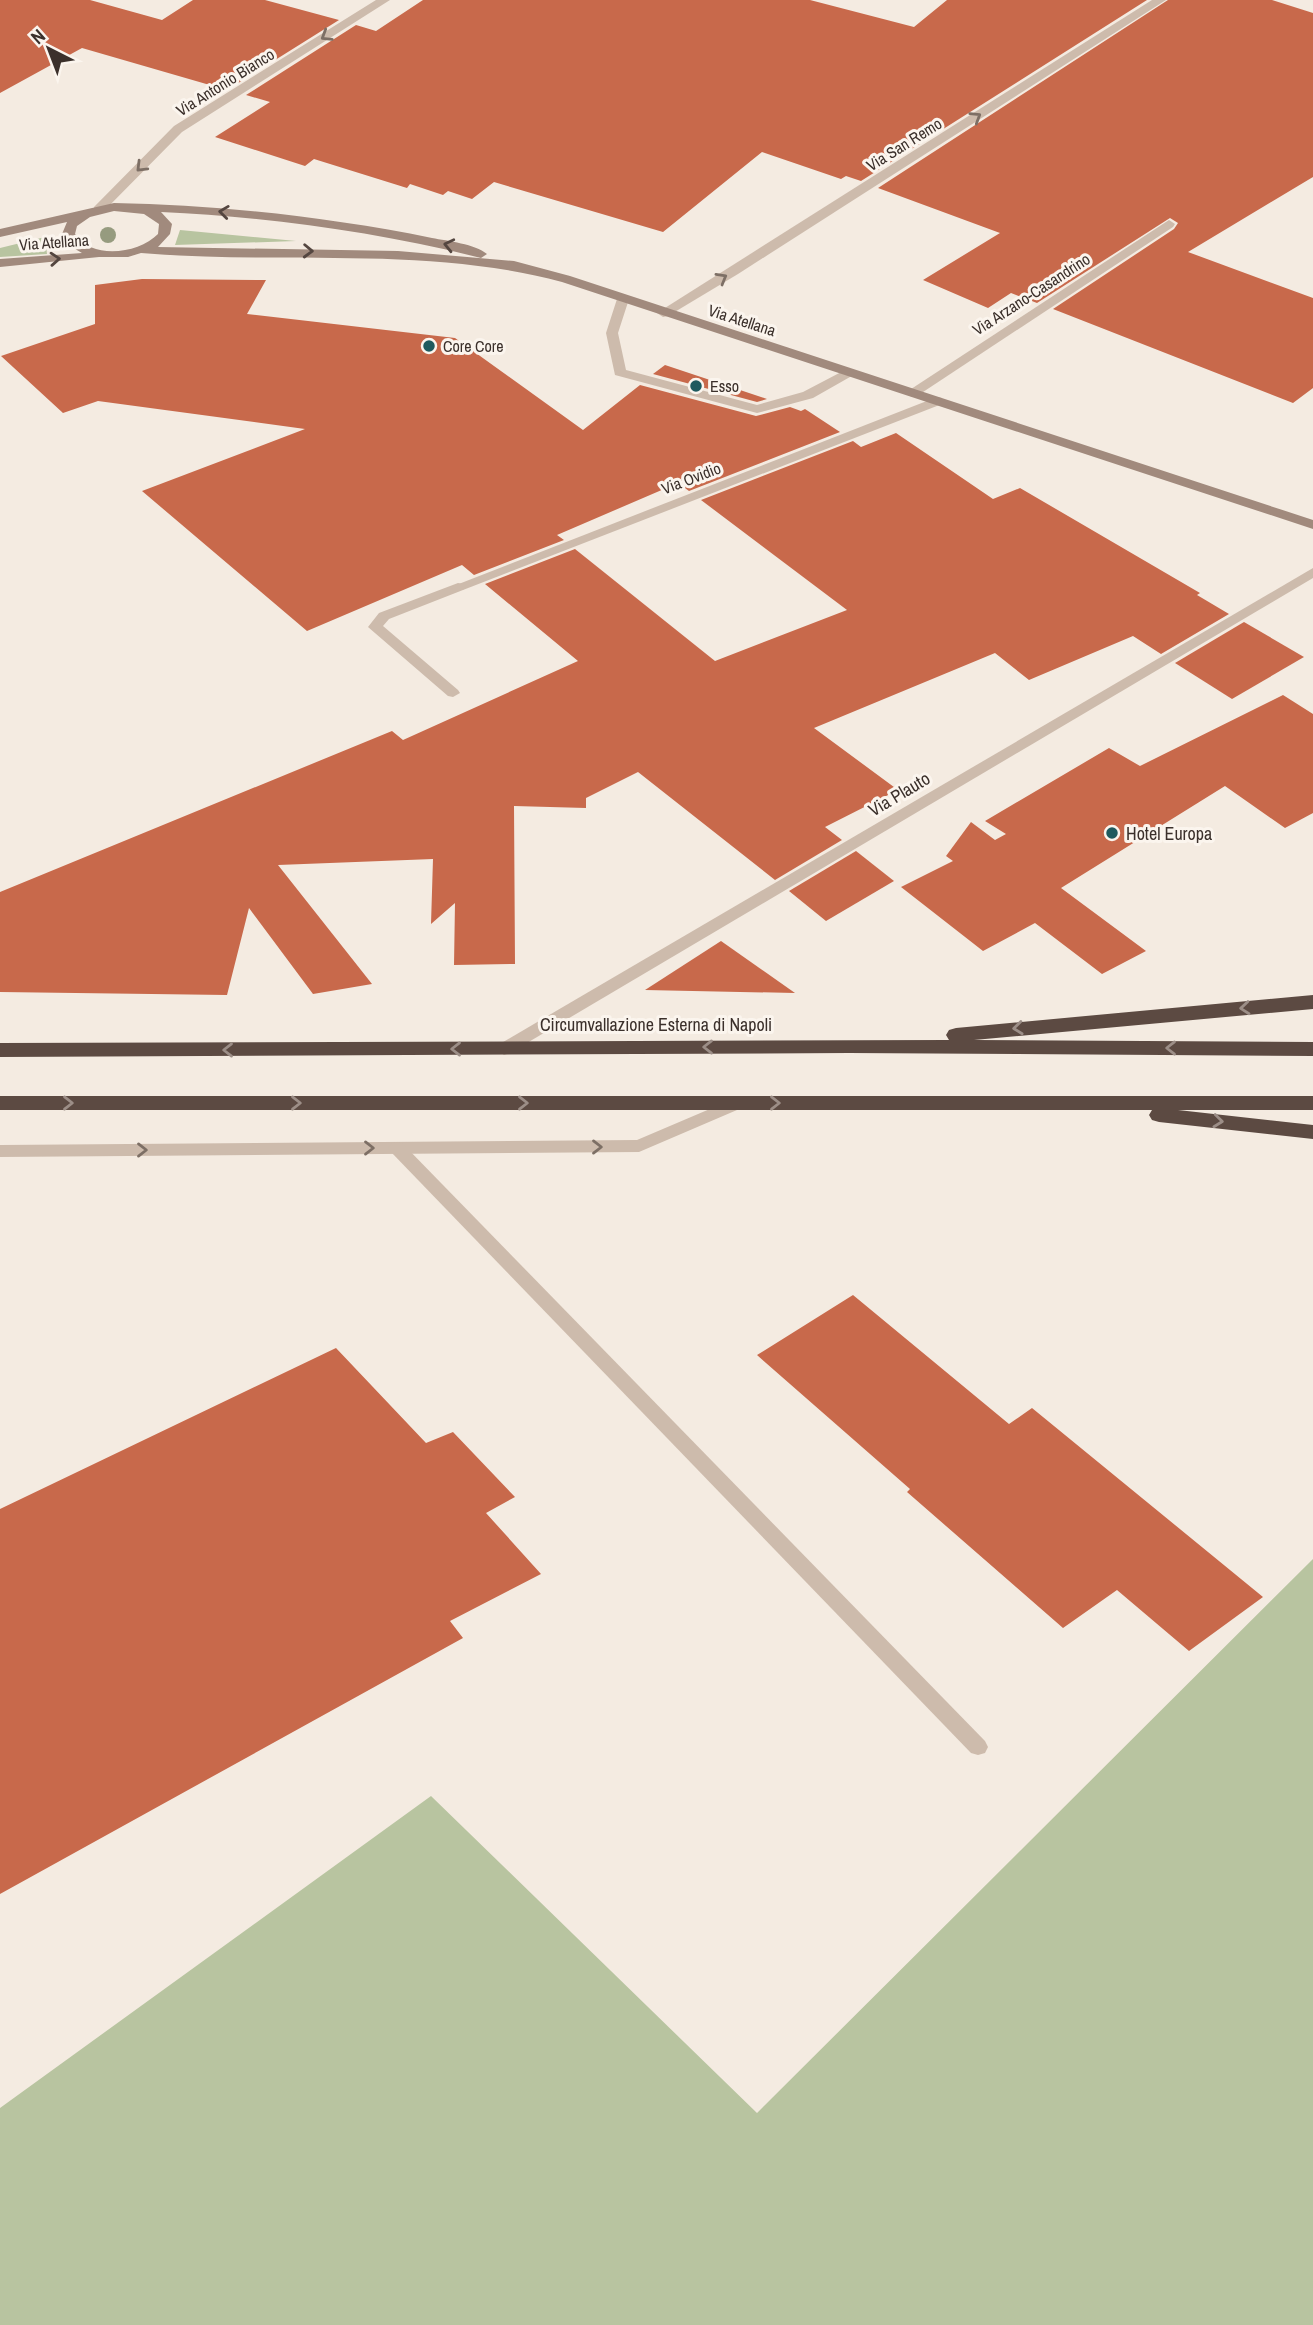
<svg xmlns="http://www.w3.org/2000/svg" width="1313" height="2325" font-family="'Archivo Narrow',sans-serif">
	<style>
		.green { fill: #b8c4a0 }
		.building { fill: #c8694b }
		.lines { fill: none; stroke-linecap: round; stroke-linejoin: round }
		.lane { fill: #cdbbac; fill-rule: evenodd }
		.street { fill: #cdbbac; fill-rule: evenodd }
		.secondary { fill: #a18a7d; fill-rule: evenodd }
		.highway { fill: #5c4a42; fill-rule: evenodd }
		.tree { fill: #969b7f }
		.oneway { stroke: #7d6f65 }
		.oneway2 { stroke: #544640 }
		.oneway3 { stroke: #9c8e87 }
		.poi-dot { fill: #1f5a5e; stroke: #fbf5ee; stroke-width: 2.5 }
		.labels { text-anchor: middle; dominant-baseline: central; stroke-width: 6; stroke-linejoin: round; paint-order: stroke }
		.far-street-label { font-size: 16px; fill: #3b302b; stroke: #fbf5ee }
		.far-poi-label { font-size: 16px; fill: #3b302b; stroke: #fbf5ee; text-anchor: start }
		.street-label { font-size: 18px; fill: #3b302b; stroke: #fbf5ee }
		.poi-label { font-size: 18px; fill: #3b302b; stroke: #fbf5ee; text-anchor: start }
	</style>
	<rect width="100%" height="100%" fill="#f4ebe1"/>
	<g class="green">
		<path d="M180,230L296,241L175,245Z"/>
		<path d="M45,237L47,254L0,257V248Z"/>
		<path d="M1313,1559V2325H0V2108L431,1796L757,2113Z"/>
	</g>
	<g class="building">
		<path d="M0,0H90L162,20L193,0H265L339,20L227,90L82,48L0,93Z"/>
		<path d="M423,0H810L914,27L947,0H1147L861,181L846,176L841,179L762,152L663,232L494,182L472,199L448,191L443,195L410,184L407,188L314,159L305,166L215,137L270,102L246,95L356,25L376,31Z"/>
		<path d="M1168,0H1272L1313,13V177L1188,252L1313,298V388L1293,403L1053,309L1174,229L1178,223L1170,218L1037,303L1011,293L988,308L923,280L1000,233L878,188Z"/>
		<path d="M142,279L266,280L247,314L455,338L583,430L640,385L756,416L790,407L801,411L805,409L840,432L689,491L678,483L557,535L564,540L474,575L462,565L307,631L142,491L305,429L98,401L63,413L1,356L95,324V285Z"/>
		<path d="M665,365L767,399L757,402L653,374Z"/>
		<path d="M896,433L993,499L1020,488L1200,593L1197,595L1229,614L1161,654L1133,636L1029,680L995,653L814,728L898,790L825,827L842,840L775,880L638,772L586,798V808L514,806L515,964L454,965L455,903L431,924L433,859L278,865L372,984L313,994L249,908L227,995L0,992V892L392,731L403,740L578,661L485,584L575,549L715,661L847,610L701,500L853,441L861,447Z"/>
		<path d="M1244,622L1304,657L1232,699L1175,663Z"/>
		<path d="M1283,695L1313,714V813L1285,828L1225,786L1061,888L1146,951L1102,974L1035,923L983,951L901,887L953,861L946,856L971,822L995,840L1006,834L985,821L1109,748L1140,766Z"/>
		<path d="M856,851L894,881L826,921L789,891Z"/>
		<path d="M721,941L795,993L645,990Z"/>
		<path d="M853,1295L1009,1424L1032,1408L1263,1597L1189,1651L1117,1590L1063,1628L907,1492L910,1489L757,1355Z"/>
		<path d="M336,1348L426,1443L453,1432L515,1497L486,1513L541,1574L450,1621L463,1638L0,1894V1509Z"/>
	</g>
	<g class="lines">
		<g class="lane">
			<path d="M623,295L629,299L618,333L626,370L757,405L803,392L845,370H855L857,373L813,398L757,413L615,375L606,333L617,299Z"/>
			<path d="M458,583L463,584L465,587L463,590L389,619L383,626L458,690L460,693L453,697L448,696L368,627L379,613Z"/>
			<path d="M738,1097L747,1103L744,1107L639,1152L0,1157V1145L637,1140Z"/>
		</g>
		<g class="street">
			<path d="M376,0H390L182,132L102,213H94V207L174,126Z"/>
			<path d="M1152,0H1166L738,274L668,316L663,317L657,313Z"/>
			<path d="M1169,220L1175,224L1173,227L917,396L912,397L905,393Z"/>
			<path d="M937,397L942,398V404L463,590H453L451,587Z"/>
			<path d="M1313,568V578L510,1053L504,1055L496,1049L498,1045Z"/>
			<path d="M397,1142L403,1144L985,1741L988,1747L985,1753L978,1755L971,1753L391,1152L388,1148L391,1144Z"/>
		</g>
		<path class="secondary" d="M114,203C219,205 328,217 432,238C448,241 475,244 487,254L481,258C377,232 268,217 161,212L172,224L170,234L158,247L398,251L514,261L570,276L1313,520V529L562,282C424,245 281,265 141,253L128,257H99L0,267V259L82,253L70,246L62,234L67,222L0,237V229ZM114,211L144,214L159,224L158,234C138,254 92,260 75,234L77,226L90,217Z"/>
		<g class="highway">
			<path d="M1313,995V1009L974,1040L1313,1042V1056L849,1053L0,1057V1043L949,1040L946,1035L949,1030L956,1028Z"/>
			<path d="M0,1096H1313V1110H1178L1313,1125V1139L1159,1122L1152,1120L1149,1115L1152,1110H0Z"/>
		</g>
	</g>
	<circle class="tree" cx="108" cy="235" r="8"/>
	<defs><path id="oneway-chevron" d="M-2-3.5L2.5 0L-2 3.5" fill="none" stroke-width="1.6" stroke-linecap="round" stroke-linejoin="round" transform="scale(1.75)"/></defs>
	<g class="oneway">
		<use href="#oneway-chevron" transform="translate(326 36) rotate(148)"/>
		<use href="#oneway-chevron" transform="translate(976 117) rotate(-32)"/>
		<use href="#oneway-chevron" transform="translate(141 167) rotate(135)"/>
		<use href="#oneway-chevron" transform="translate(722 278) rotate(-30)"/>
		<use href="#oneway-chevron" transform="translate(597 1147)"/>
		<use href="#oneway-chevron" transform="translate(369 1148)"/>
		<use href="#oneway-chevron" transform="translate(142 1150)"/>
	</g>
	<g class="oneway2">
		<use href="#oneway-chevron" transform="translate(224 212) rotate(-173)"/>
		<use href="#oneway-chevron" transform="translate(449 245) rotate(-167)"/>
		<use href="#oneway-chevron" transform="translate(308 251) rotate(2)"/>
		<use href="#oneway-chevron" transform="translate(55 259) rotate(-4)"/>
	</g>
	<g class="oneway3">
		<use href="#oneway-chevron" transform="translate(1245 1008) rotate(175)"/>
		<use href="#oneway-chevron" transform="translate(1018 1028) rotate(174)"/>
		<use href="#oneway-chevron" transform="translate(708 1047) rotate(180)"/>
		<use href="#oneway-chevron" transform="translate(1171 1048) rotate(-180)"/>
		<use href="#oneway-chevron" transform="translate(456 1049) rotate(180)"/>
		<use href="#oneway-chevron" transform="translate(228 1050) rotate(180)"/>
		<use href="#oneway-chevron" transform="translate(68 1103)"/>
		<use href="#oneway-chevron" transform="translate(296 1103)"/>
		<use href="#oneway-chevron" transform="translate(523 1103)"/>
		<use href="#oneway-chevron" transform="translate(775 1103)"/>
		<use href="#oneway-chevron" transform="translate(1218 1121) rotate(6)"/>
	</g>
	<g class="poi-dot">
		<circle cx="429" cy="346" r="7"/>
		<circle cx="696" cy="386" r="7"/>
		<circle cx="1112" cy="833" r="7"/>
	</g>
	<g class="labels">
		<g class="far-street-label">
			<text transform="translate(225 82) rotate(-32)">Via Antonio Bianco</text>
			<text transform="translate(904 144) rotate(-32)">Via San Remo</text>
			<text transform="translate(54 242) rotate(-4)">Via Atellana</text>
			<text transform="translate(1031 294) rotate(-33)">Via Arzano-Casandrino</text>
			<text transform="translate(742 320) rotate(18)">Via Atellana</text>
			<text transform="translate(691 478) rotate(-21)">Via Ovidio</text>
		</g>
		<g class="far-poi-label">
			<text x="443" y="346">Core Core</text>
			<text x="710" y="386">Esso</text>
		</g>
		<g class="street-label">
			<text transform="translate(899 794) rotate(-31)">Via Plauto</text>
			<text x="656" y="1024">Circumvallazione Esterna di Napoli</text>
		</g>
		<g class="poi-label">
			<text x="1126" y="833">Hotel Europa</text>
		</g>
	</g>
	<g transform="translate(49 49) rotate(318)" stroke="#fbf5ee" stroke-width="5" paint-order="stroke">
	<path d="M0-5L12 26L0 18L-12 26Z" fill="#3b302b"/>
	<text y="-10" font-size="19" font-weight="bold" text-anchor="middle" fill="#3b302b">N</text>
	</g>
</svg>
